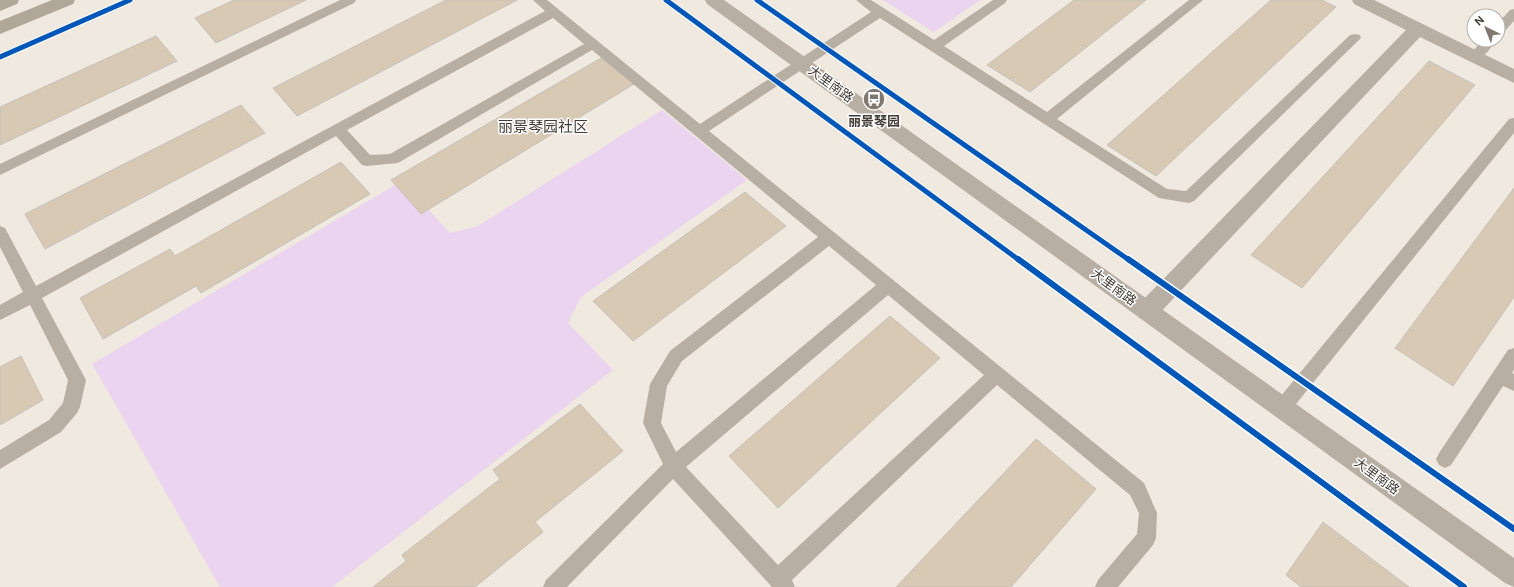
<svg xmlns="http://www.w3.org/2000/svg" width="1514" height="587" font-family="'DM Sans','Noto Sans SC',sans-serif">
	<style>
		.green { fill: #ebd4f0 }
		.building { fill: #d7c9b4; stroke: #c6c0b9 }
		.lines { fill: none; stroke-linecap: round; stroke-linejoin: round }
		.service { fill: #b8afa4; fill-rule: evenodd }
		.minor { fill: #b8afa4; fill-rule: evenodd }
		.tertiary { fill: #b8afa4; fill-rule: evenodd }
		.primary { fill: #afa799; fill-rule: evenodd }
		.cycleway-far1-casing { stroke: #fff; stroke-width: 7 }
		.cycleway-casing { stroke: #fff; stroke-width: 9 }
		.cycleway-far1 { stroke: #0057b8; stroke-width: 5 }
		.cycleway { stroke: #0057b8; stroke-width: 6 }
		.labels { text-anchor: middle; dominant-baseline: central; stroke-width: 3; stroke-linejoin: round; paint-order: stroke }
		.street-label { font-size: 13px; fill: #403b35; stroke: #fff }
		.poi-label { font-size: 13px; font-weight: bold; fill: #403b35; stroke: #fff }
		.quarter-label { font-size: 15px; fill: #403b35; stroke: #fff }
	</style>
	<rect width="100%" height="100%" fill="#f0e9df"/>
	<g class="green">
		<path d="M883,0H980L934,32Z"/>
		<path d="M662,110L747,180L581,297L568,323L613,370L332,587H220L92,364L402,181L450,233L478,226Z"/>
	</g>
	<g class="building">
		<path d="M234,0H306L216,43L195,18Z"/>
		<path d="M446,0H517L297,116L273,88Z"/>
		<path d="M1074,0H1146L1030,92L987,65Z"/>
		<path d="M1271,0H1322L1336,7L1156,176L1107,145Z"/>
		<path d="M156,36L177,61L0,145V107Z"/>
		<path d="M601,58L634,84L421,214L391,180Z"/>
		<path d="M1429,61L1475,85L1302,288L1251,255Z"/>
		<path d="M241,105L265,133L45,249L25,214Z"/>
		<path d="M341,162L370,194L201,293L196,286L103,339L80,298L170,249L175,256Z"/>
		<path d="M1514,188V297L1453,386L1395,348Z"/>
		<path d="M745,192L786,226L633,341L593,301Z"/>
		<path d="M890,316L940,358L778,508L729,456Z"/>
		<path d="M21,356L43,400L0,425V367Z"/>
		<path d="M580,404L623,451L535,522L543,532L475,587H373L406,561L402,555L500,479L493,470Z"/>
		<path d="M1036,439L1096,489L1011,587H896Z"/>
		<path d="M1323,522L1409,587H1301L1286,575Z"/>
	</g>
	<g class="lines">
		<g class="service">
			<path d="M340,0H356L354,3L0,175V164Z"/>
			<path d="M533,0H547L700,124L871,12L856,0H871L934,40L993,0H1007L1005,3L944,46L1047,112L1189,0H1203L1057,119L1167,189L1186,191L1350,35L1355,34L1360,35L1361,38L1194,201L1189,203L1159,198L880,18L709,131L1144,483L1157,513L1156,538L1153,545L1118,587H1095L1098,580L1137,534L1139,513L1130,495L997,385L792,580L795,587H772L673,479L567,587H543L546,580L663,464L643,423L650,384L670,351L818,237L592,50L398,163L367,166L362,165L336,136L42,298L86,380L80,407L77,413L61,432L0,469V450L49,420L63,403L68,380L30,305L0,320V305L23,292L0,247V226L5,228L36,286L545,11ZM553,18L584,44L390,154L370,155L347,130ZM829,246L876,285L676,452L661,423L667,386L682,361ZM888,295L984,375L778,565L686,467Z"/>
			<path d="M1514,9V21L1502,34L1498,35V23L1510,10Z"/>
			<path d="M1483,40H1496C1491,49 1480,63 1469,60L1467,57Z"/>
			<path d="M1514,118V133L1288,414L1282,416L1276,414L1273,408L1276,402L1509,119Z"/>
			<path d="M1514,348V369L1512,373L1514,374V391L1503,386L1451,465L1445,468L1439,465L1436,459L1439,453L1508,350Z"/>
		</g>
		<path class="minor" d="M1352,0H1374L1514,69V83L1420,37L1155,318L1147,320L1139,318L1136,311L1139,304L1406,30L1354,4Z"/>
		<path class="tertiary" d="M705,0H724L1514,558V587L1505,583L707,4Z"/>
		<g class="primary">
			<path d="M0,0H19L17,4L0,11Z"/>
			<path d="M52,0H75L73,4L0,34V21Z"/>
		</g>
		<g class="cycleway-far1-casing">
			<g id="cycleway-far1">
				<path d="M666,0L1019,260"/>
				<path d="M757,0L1129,260"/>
				<path d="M0,57L130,0"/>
			</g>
		</g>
		<g class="cycleway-casing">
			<g id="cycleway">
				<path d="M1018,259L1464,587"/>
				<path d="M1128,259L1514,529"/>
			</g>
		</g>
		<use href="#cycleway-far1" class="cycleway-far1"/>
		<use href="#cycleway" class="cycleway"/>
	</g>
	<defs>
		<g id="bus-disc" transform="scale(1.15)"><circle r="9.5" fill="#7e7870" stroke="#fff"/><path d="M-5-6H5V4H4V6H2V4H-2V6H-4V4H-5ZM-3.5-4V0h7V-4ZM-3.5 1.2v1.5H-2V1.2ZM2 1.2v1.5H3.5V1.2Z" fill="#fff"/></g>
	</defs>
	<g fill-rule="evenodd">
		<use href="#bus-disc" x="874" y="99"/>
	</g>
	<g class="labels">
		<g class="street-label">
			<text transform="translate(831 84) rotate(36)">大里南路</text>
			<text transform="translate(1114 287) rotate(36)">大里南路</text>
			<text transform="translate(1377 476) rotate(36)">大里南路</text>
		</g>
		<g class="poi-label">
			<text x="874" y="121">丽景琴园</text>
		</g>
		<g class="quarter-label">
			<text x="543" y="127">丽景琴园社区</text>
		</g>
	</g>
	<g transform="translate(1486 28) rotate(317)"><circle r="19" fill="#ffffff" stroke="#b3b1ae"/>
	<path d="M0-3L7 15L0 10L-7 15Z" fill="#7e7870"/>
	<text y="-6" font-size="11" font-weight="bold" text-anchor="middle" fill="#403b35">N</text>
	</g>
</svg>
